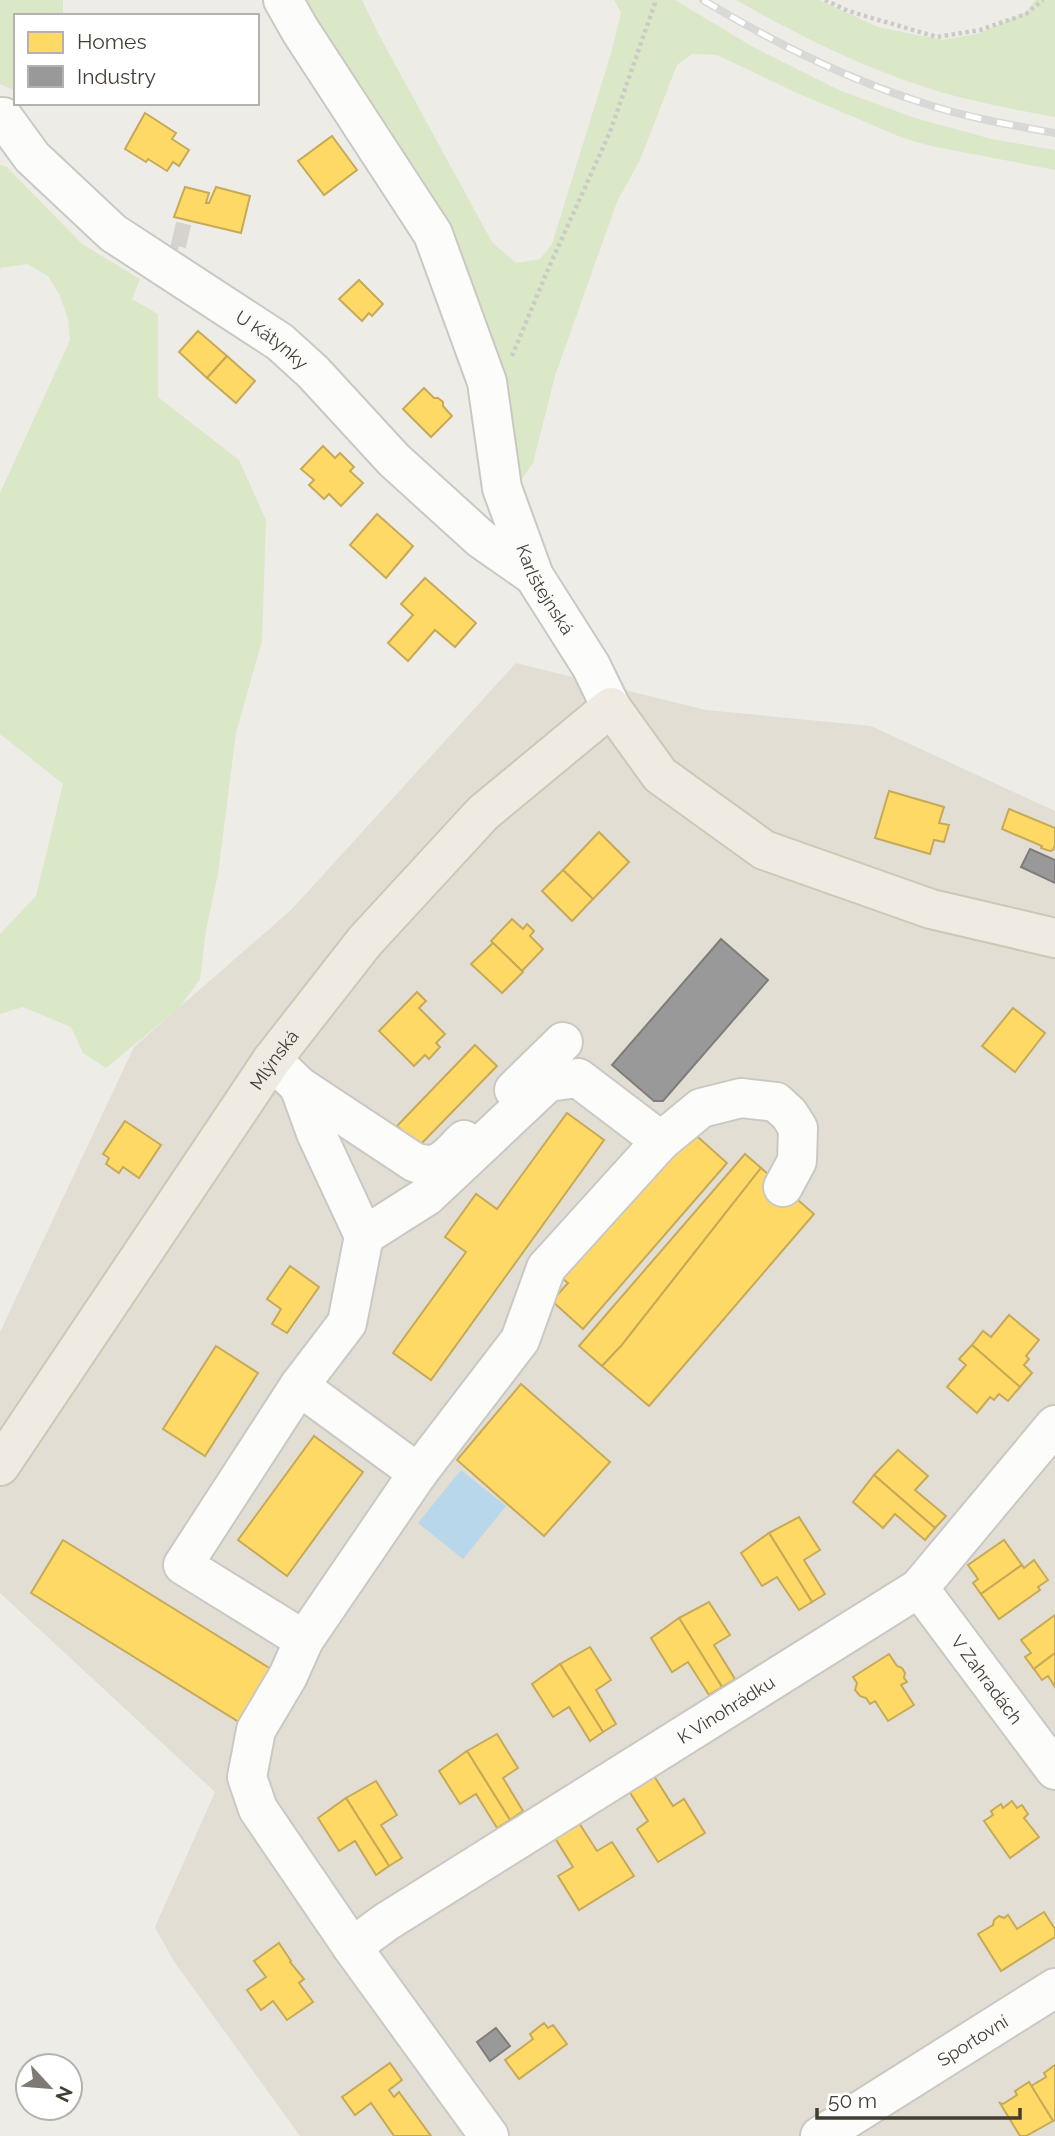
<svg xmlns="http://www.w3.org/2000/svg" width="1055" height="2136" font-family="Raleway,sans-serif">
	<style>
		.residential { fill: #e2ded4 }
		.green { fill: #dbe8c8 }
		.water { fill: #b9d7ea }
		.homes { fill: #ffd966; stroke: #c7aa57; stroke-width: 2 }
		.industry { fill: #999; stroke: #7f7d7b; stroke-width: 2 }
		.building { fill: #d6d3ce; stroke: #d6d3cd; stroke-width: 2 }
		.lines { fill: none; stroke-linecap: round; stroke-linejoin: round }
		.minor-casing { stroke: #cac8c3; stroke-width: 42 }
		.major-casing { stroke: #cfc7b5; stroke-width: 42 }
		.path { stroke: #cccac6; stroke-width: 4.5; stroke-dasharray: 3.5 3.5; stroke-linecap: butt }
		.minor { stroke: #fcfcfb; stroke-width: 38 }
		.major { stroke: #f0ebe2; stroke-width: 38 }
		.rail-casing { stroke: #d8d8d7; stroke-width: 8 }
		.rail { stroke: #fff; stroke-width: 5; stroke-dasharray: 16; stroke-linecap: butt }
		.labels { text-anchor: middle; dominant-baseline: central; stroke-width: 7; stroke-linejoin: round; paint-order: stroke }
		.street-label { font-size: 18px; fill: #433d34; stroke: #fff }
	</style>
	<rect width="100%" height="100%" fill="#eeece7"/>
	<path class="residential" d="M516,663L706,710L871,726L1055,811V2136H300L173,1960L155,1927L215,1792L0,1593V1332L134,1047L291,910Z"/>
	<g class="green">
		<path d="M0,0H63V16H16V91L0,84Z"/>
		<path d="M303,0H362L378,33L492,242L516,263L540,259L552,244L612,50L621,13L614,0H675L755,48L839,90L915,118L992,139L1055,150V170L931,146L903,138L797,93L717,55L692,54L677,65L640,160L617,202L555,376L533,463L519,483L504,377Z"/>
		<path d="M736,0H819L878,27L943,40L980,33L1026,12L1035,0H1055V117C1011,109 967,101 925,87C859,66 796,34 736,0Z"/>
		<path d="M0,165L7,167L82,244L140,279L132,299L158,314V397L239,460L266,520L262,641L236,733L218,874L206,930L200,979L180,1007L106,1068L83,1053L71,1027L23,1007L0,1014V934L36,896L63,784L0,734V493L70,340L68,319L60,296L48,276L27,264L1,268L0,271Z"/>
	</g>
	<path class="water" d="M461,1470L506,1506L463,1559L418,1523Z"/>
	<g class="homes">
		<path d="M145,113L176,133L172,139L189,150L179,166L173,162L167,171L148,159L146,162L125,149Z"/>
		<path d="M332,136L357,170L324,195L298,161Z"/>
		<path d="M185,187L209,193L206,203H209L216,187L250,196L241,233L174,217Z"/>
		<path d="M359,280L383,304L372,316L369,313L362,321L339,299Z"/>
		<path d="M198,331L227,356L207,378L179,352Z"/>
		<path d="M227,356L255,381L236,403L207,378Z"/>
		<path d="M424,388L434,398H438L443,402V406L452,416L431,437L403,409Z"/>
		<path d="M323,446L335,458L340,453L354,467L350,471L363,483L341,506L329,494L324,499L309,485L314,480L301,469Z"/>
		<path d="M377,514L413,546L386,578L350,545Z"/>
		<path d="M425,578L476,623L455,647L435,630L408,661L388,643L413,615L401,604Z"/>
		<path d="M889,791L944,807L939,823L949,825L944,842L934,840L930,854L875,838Z"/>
		<path d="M1009,809L1055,828V845L1053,850L1050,851L1041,848L1042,846L1002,829Z"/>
		<path d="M599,832L629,862L593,899L563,870Z"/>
		<path d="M563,870L593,899L572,921L542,891Z"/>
		<path d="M512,919L523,929L527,924L534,931L530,936L543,949L522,971L491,941Z"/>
		<path d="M493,943L523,972L502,993L471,964Z"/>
		<path d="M417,992L426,1001L419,1008L445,1034L436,1043L440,1047L429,1059L425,1055L414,1066L379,1031Z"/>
		<path d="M1013,1008L1045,1033L1015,1072L982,1046Z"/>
		<path d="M475,1045L497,1066L418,1147L397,1126Z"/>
		<path d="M567,1113L604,1140L431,1380L393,1353L466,1252L445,1237L476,1194L497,1209Z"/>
		<path d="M125,1121L161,1145L139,1178L123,1167L119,1173L106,1164L109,1158L103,1154Z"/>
		<path d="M690,1130L727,1163L583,1329L552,1301L568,1283L561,1277Z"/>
		<path d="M745,1154L761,1168L621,1346L602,1366L579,1346Z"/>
		<path d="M761,1168L814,1214L649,1406L602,1366L621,1346Z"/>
		<path d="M290,1266L319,1287L287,1333L272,1324L281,1309L267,1299Z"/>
		<path d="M1009,1315L1039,1340L1026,1356L1029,1359L1024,1365L1032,1373L1020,1387L972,1345L983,1331L991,1337Z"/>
		<path d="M972,1345L1020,1387L1008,1401L999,1394L994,1400L990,1397L977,1413L947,1387L966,1365L959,1359Z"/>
		<path d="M216,1346L258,1373L205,1456L163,1429Z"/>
		<path d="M521,1384L610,1462L544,1536L457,1460Z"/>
		<path d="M314,1436L363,1472L287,1576L238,1540Z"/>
		<path d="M898,1450L928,1476L915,1490L946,1516L935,1528L874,1475Z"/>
		<path d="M874,1475L935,1528L925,1540L895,1514L883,1528L853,1502Z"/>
		<path d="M799,1517L820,1550L804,1560L825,1594L812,1602L769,1533Z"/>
		<path d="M769,1533L812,1602L799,1610L777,1577L762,1586L741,1553Z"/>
		<path d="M63,1540L271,1669L239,1722L31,1593Z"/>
		<path d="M1004,1540L1022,1565L981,1594L973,1583L978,1579L968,1565Z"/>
		<path d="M1034,1560L1048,1580L1038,1587L1040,1590L999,1619L981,1594L1022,1565L1024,1568Z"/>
		<path d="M709,1602L730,1635L714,1645L735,1679L722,1687L679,1618Z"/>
		<path d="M1055,1615V1653L1034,1669L1025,1657L1031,1653L1021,1640Z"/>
		<path d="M679,1618L722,1687L709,1695L688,1662L672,1672L651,1638Z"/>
		<path d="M590,1647L611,1680L596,1690L616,1724L603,1732L560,1664Z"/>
		<path d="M1055,1653V1687L1048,1676L1042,1680L1034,1669Z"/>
		<path d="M889,1654L897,1666L902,1668L905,1673L904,1678L907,1682L901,1685L914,1705L888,1721L875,1701L870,1704L866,1698L860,1696L855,1690L857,1683L853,1677Z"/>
		<path d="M560,1664L603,1732L590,1741L569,1707L553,1717L532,1684Z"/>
		<path d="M497,1734L518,1768L503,1778L523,1811L510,1820L467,1751Z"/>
		<path d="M467,1751L510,1820L497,1828L476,1794L460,1804L439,1771Z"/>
		<path d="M654,1776L673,1806L684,1799L705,1833L658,1862L637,1829L648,1821L629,1791Z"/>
		<path d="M376,1781L397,1815L381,1825L402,1858L389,1866L346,1798Z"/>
		<path d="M346,1798L389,1866L376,1875L355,1841L339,1851L318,1818Z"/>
		<path d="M1012,1801L1017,1808L1022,1805L1028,1814L1024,1818L1039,1837L1010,1858L984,1821L993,1815L991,1811L1001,1804L1003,1808Z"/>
		<path d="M579,1823L597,1851L612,1842L634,1876L579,1910L558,1876L573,1867L555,1838Z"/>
		<path d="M1044,1912L1055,1929V1937L1001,1971L978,1934L993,1925L994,1920L999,1916L1004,1918L1008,1915L1017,1929Z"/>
		<path d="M279,1943L291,1961L290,1962L304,1979L299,1983L313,2002L287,2020L273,2001L261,2010L247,1990L266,1977L254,1961Z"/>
		<path d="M544,2023L548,2028L553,2025L567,2044L519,2079L505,2060L533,2039L530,2034Z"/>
		<path d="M390,2063L402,2080L389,2090L394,2097L399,2092L431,2136H394L371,2103L355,2115L342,2097Z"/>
		<path d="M1055,2065V2120L1053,2121L1031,2086L1046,2077L1044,2073Z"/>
		<path d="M1029,2082L1053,2121L1026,2136H1020L1000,2103L1003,2104L1017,2095L1015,2091Z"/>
	</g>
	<g class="industry">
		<path d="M1030,849L1055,860V883L1021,867Z"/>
		<path d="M721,939L768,980L663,1101H654L612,1065Z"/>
		<path d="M496,2028L510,2046L490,2061L477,2042Z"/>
	</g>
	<path class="building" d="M177,223L190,226L185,247L178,245L176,254L170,252Z"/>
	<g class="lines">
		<g class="minor-casing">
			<g id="minor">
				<path id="s1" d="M283,0L300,30L433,234L487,382L502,488L534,576L591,666L611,707"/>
				<path id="s2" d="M0,117H3L32,157L113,233L280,342L313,372L394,460L481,539L534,576"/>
				<path d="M272,1060L299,1086L316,1133L364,1236L347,1323L299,1386L183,1565L304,1640"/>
				<path d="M299,1086L414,1162C439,1171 447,1157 464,1140"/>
				<path d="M514,1090L563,1042"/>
				<path d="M364,1236L427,1196L548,1082L578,1078L661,1141"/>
				<path d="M299,1386L418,1473"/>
				<path id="s3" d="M919,1588L1055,1770"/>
				<path id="s4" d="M352,1947L386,1922L919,1588L1055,1425"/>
				<path d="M489,2136L352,1947L258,1809L247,1777L256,1730L288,1676L304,1640L418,1473L520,1340L546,1268L661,1141L701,1108L741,1098L776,1102L789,1114L798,1128L797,1161L783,1187"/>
				<path id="s5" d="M820,2136L1055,1988"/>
			</g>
		</g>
		<g class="major-casing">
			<g id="major">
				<path id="s6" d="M0,1466L272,1060L365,941L483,813L611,707L660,775L764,850L931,909L1055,938"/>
			</g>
		</g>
		<g class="path">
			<path d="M825,0L848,11L937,37L980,30L1026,14L1043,0"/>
			<path d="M512,356L549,267L610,132L656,0"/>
		</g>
		<use href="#minor" class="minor"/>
		<use href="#major" class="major"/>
		<g class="rail-casing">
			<path id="rail" d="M703,0C771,41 844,78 920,102C964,117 1010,125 1055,133"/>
		</g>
		<use href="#rail" class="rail"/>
	</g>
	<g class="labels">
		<g class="street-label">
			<text stroke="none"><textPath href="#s2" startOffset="355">U Kátynky</textPath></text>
			<text stroke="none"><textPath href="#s1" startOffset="653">Karlštejnská</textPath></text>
			<text stroke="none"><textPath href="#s6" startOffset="490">Mlýnská</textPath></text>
			<text stroke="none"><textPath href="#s3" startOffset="114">V Zahradách</textPath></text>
			<text stroke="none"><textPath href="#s4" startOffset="443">K Vinohrádku</textPath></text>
			<text stroke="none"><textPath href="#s5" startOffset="180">Sportovní</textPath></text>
		</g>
	</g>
	<rect x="14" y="14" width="245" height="91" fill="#ffffff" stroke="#b4b1ae" stroke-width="2"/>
	<rect x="28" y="32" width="35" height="21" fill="#ffd966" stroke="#b4b1ae" stroke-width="2"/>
	<text x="77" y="49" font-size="21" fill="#433d34">Homes</text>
	<rect x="28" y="66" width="35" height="21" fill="#999999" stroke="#b4b1ae" stroke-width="2"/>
	<text x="77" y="84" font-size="21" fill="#433d34">Industry</text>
	<g transform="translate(49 2087) rotate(116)"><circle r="33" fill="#ffffff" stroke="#b4b1ae" stroke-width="2"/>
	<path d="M0-5L12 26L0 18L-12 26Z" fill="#7f7a73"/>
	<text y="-10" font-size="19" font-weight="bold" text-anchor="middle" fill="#433d34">N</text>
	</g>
	<path d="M817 2108v10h203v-10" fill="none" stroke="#433d34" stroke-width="3.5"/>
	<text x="828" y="2108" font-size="21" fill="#433d34" stroke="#ffffff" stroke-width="5" paint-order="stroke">50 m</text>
</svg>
